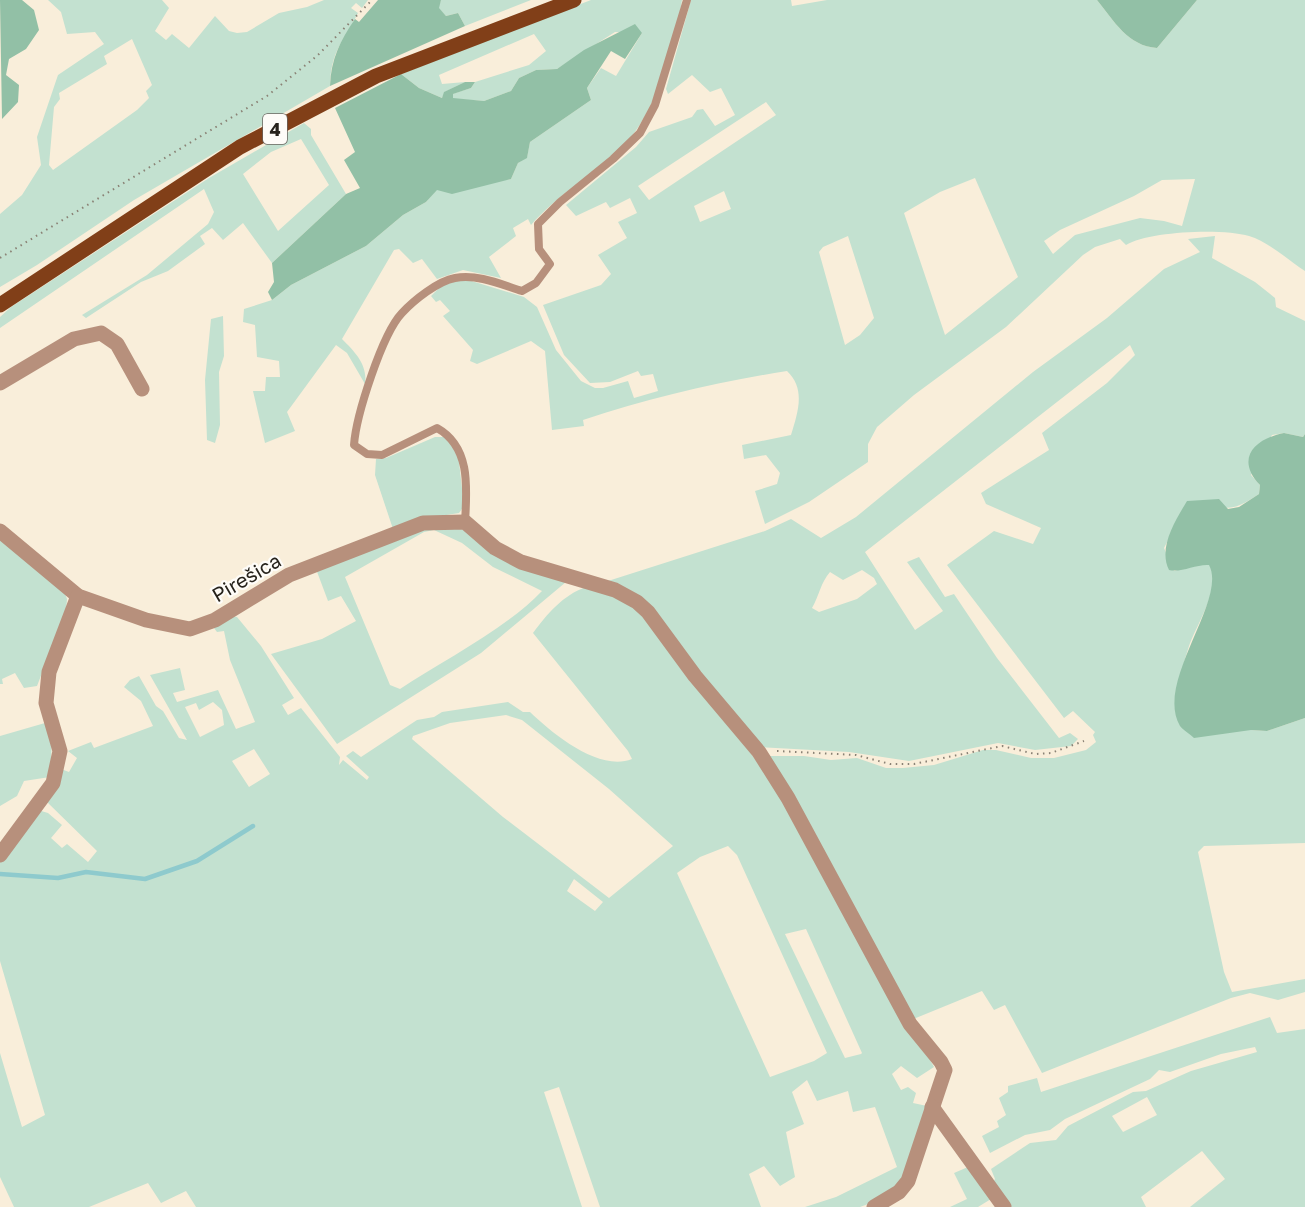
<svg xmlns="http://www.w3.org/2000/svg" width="1305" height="1207" font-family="'Golos Text',sans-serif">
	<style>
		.green { fill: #c3e1d0; fill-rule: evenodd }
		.forest { fill: #92c0a6 }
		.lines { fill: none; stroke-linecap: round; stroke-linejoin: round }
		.stream { stroke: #8ecacd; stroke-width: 4.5 }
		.path { stroke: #8a8275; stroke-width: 2; stroke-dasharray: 1.5 4.5; stroke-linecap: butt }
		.lane { stroke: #b7907c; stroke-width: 8 }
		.street { stroke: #b7907c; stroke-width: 15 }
		.primary { stroke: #813f18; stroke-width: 15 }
		.labels { text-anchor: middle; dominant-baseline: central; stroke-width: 4.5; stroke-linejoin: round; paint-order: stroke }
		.shield { fill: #fefcf8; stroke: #68645e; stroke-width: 1.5 }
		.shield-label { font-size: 18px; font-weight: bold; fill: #27231c }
		.street-label { font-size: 20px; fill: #27231c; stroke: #fefcf8 }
	</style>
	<rect width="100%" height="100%" fill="#f9eeda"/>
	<g class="green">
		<path d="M48,0H162L169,8L155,31L166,40L172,34L189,48L215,16L229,31L237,33L247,32L279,13L307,7L324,0H368L362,8L356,3L351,8L358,13C343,43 331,50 330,86L134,200L37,265L0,287V214L22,195L41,165L37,137L58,75L104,44L95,32L67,34L61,12ZM132,39L152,85L146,91L149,98L137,110L53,170L49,165L54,107L60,99L59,93L107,64L104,56Z"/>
		<path d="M441,0H531L465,26L458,13L446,16L438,8Z"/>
		<path d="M591,0H682C675,45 655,116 622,147C593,175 558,194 531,225L528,219L513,228L516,236L489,257L501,278L463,270L437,279L422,259L413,263L399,249L394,250L342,339C355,352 368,365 365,384L347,353L336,345L287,412L295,431L265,443L253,391H265L266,377H280L279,361L257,357L255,325L243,322L244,309L272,300L291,285L366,246L403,215L426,202L437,189L511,179L518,163L527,157L530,142L591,100L587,88L601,68L616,76L642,33L615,32L557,69L536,70L519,78L511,91L484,101L453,99L452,94L471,88L475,82L529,65L546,51L534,34L439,75L442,84L465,82L445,92L442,98L419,88L401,74Z"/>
		<path d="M691,0H791L792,6L827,0H1097C1114,21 1128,46 1157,48L1197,0H1305V271C1288,260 1269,242 1249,236C1223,228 1148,231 1126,245L1120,239L1095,247L1083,255L1006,327L914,395L877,427L868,444V462L809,502L765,524L755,491L777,484L780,473L766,455L744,459L742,445L791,435C798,412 806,389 787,371C718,382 650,398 583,420L584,426L552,430L545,351L531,341L477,364L470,361L473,350L443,316L450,311L440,300L436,302L431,296L442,285L465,279L524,297L537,307L556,350L581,381L595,388H603L628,381L634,398L658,391L653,374L641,376L638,371L610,382L590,383L564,355L543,305L601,285L611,274L598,255L627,238L618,222L637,213L630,198L610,208L606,202L576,216L566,205L636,147L649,132L692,117L697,110L703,109L715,126L735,115L721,88L710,92L692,75L668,94L666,89ZM766,102L776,115L649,200L638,186ZM975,178L1018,277L945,335L904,213L940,192ZM1195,179L1182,226L1164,221L1140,218L1075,235L1053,254L1044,241L1060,230L1134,196L1162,180ZM724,191L731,209L700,222L694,206ZM848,236L874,318L860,335L845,345L819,252L823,247Z"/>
		<path d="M304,123L311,129V135L346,194L272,263L243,223L223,240L212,228L200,236L205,244L168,271L141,282L86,318L82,315L147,275L208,224L214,212L204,189L0,328V317L11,307L209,178ZM301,139L329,185L278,231L243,174L271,152Z"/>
		<path d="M1215,236L1212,258L1255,282L1275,298L1276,307L1305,321V434L1303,437L1284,433L1272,435L1251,475L1260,485L1259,494C1221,520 1225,501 1188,501L1164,548L1174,571L1198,564L1210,565C1221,589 1197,623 1189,646C1184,661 1180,677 1176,693L1251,730L1267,731L1305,718V843L1204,846L1198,852L1224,972L1232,992L1305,979V992L1278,1000L1250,993L1231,998L1042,1073L1005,1005L994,1010L982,991L911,1020L764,756H804L831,760L857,758L886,768H903L934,765L983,750H996L1031,758H1054L1086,750L1096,742L1093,735L1095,732L1073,711L1064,718L947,565L994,531L1033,544L1041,528L986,504L981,493L1049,450L1042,433L1107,383L1135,355L1130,345L865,552L915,630L943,611L907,562L919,557L945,597L954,594L997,658L1059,738L1070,733L1078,739L1071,746L1035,750L998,743L909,761L849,752L758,747L682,653L608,581L765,531L791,519L821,538L856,517L1033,372L1107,318L1164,269L1200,252L1188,239ZM862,570L874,578L877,584L857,599L819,612L812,608C819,596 821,582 830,572L843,580Z"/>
		<path d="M223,316L224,356L219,372L220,425L215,443L207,440L205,380L211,319Z"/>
		<path d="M435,437H446L458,453L464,506L459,513L421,519L393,529L375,475L376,459L386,458Z"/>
		<path d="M431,526L467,530L566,582L481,653L337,744L271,654L322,639L356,621L341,596L328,601L316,569ZM434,530L462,543L493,567L542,591C507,628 444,660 400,689L390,685L345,577L424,532Z"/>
		<path d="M0,537L64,591L67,599L66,611L37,686L24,688L15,673L2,679L3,684H0Z"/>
		<path d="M586,587L603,588L644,614L730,724L770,780L934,1067L917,1078L901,1066L892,1074L901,1090L908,1087L916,1093L913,1103L927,1106L902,1181L871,1203L860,1207H805L836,1197L897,1167L875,1107L853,1112L848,1091L817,1101L807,1080L792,1092L804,1124L786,1132L795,1177L780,1186L764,1166L749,1174L761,1207H600L559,1087L544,1092L582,1207H196L186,1191L161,1203L148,1183L89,1207H14L0,1177V1053L22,1127L45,1115L0,961V861L38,810L48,813L62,825L51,838L62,848L67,844L88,862L97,851L46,801L61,769L69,772L77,758L68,751L91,742L94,748L153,726L141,701L124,687L130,680L139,676L156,706L163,711L179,738L187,740L150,675L180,668L185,690L173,693L177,702L218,690L236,729L255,722L230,660L224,631L217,632L214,628L230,616L237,617L261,646L294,698L282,705L288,715L301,708L340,757L339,765L343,760L367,780L369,777L346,756L353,751L361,757L417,720L434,717L442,712L508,702L523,712H530C553,734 599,772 632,759L628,751L533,633C547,614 563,595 586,587ZM213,702L222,710L224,725L200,737L185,707L196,703L199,710ZM506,715L522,720L609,789L673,846L609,898L503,817L412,739L413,736L450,723ZM254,749L270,774L249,787L232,761ZM728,846L737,855L827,1053L814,1061L770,1077L677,873L700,857ZM574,879L603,902L595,911L567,891ZM806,929L862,1053L861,1054L845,1058L785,934Z"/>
		<path d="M45,723L52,740L50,777L24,781L17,796L0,806V736Z"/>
		<path d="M1270,1017L1277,1033L1305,1029V1207H1190L1225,1179L1202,1151L1141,1197L1146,1207H1008L992,1184L995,1179L991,1169L1030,1143L1056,1140L1068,1126L1133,1092L1146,1091L1191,1071L1257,1052L1255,1047L1221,1054L1170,1072L1159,1070L1150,1079L1065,1119L1050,1130L1025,1135L990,1153L982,1136L999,1127L997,1121L1006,1115L999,1098L1008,1092V1086L1037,1078L1041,1092ZM1147,1097L1157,1115L1123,1132L1112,1116Z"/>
		<path d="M968,1167L991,1199L978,1207H950L967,1199L954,1173Z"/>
	</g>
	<g class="forest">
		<path d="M0,0H22L34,10L39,30L26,49L9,59L6,75L19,85L18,102L2,119Z"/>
		<path d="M378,0H441L439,8L446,16L458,13L465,26L330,86C331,59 340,41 355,19L359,22Z"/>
		<path d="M1097,0H1197L1157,48C1128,46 1114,21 1097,0Z"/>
		<path d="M635,24L642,33L625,59L611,51L587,88L591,100L530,142L527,158L518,163L511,179L452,194L437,190L426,202L403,215L366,246L291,285L272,300L268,292L274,282L272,263L346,194L360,188L344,160L355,152L335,108L401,74L419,88L442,98L444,92L465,82H475L471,88L453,94V98L484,101L511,91L519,78L536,70L557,69L584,50Z"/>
		<path d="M1284,433L1303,437L1305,434V718L1267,731L1251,730L1194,738C1190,734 1183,730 1180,726C1154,682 1228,600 1209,565C1196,564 1181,573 1169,570C1158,548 1175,521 1187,501L1219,499L1228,509L1239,507L1259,494L1260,485C1235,459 1254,439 1284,433Z"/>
	</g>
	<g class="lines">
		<path class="stream" d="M0,874L58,878L86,872L145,879L197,861L253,826"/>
		<g class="path">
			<path d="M0,258L267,96L318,55L372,0"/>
			<path d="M777,751L856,755L890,764H914L1002,746L1035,754L1051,753L1084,741"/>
		</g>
		<path class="lane" d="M465,522C467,488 471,447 437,428L382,455L367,454L354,445C356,416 382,334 402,313C414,300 438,281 455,278C478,274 500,284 522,291L536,283L550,264L539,249L538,224L560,202L613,159L640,133L655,105L687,0"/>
		<g class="street">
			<path d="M0,383L74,339L101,333L117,344L142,389"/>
			<path d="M0,531L78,596L146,620L190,629L215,620L289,575L423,523L465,522L495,548L521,562L615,590L637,602L648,612L695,676L759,752L788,798L910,1024L941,1062L945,1070L908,1181L899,1192L874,1207"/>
			<path d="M0,855L53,783L60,751L46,703L49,672L78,596"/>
			<path d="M932,1107L1004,1207"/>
		</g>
		<path class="primary" d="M0,305L240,147L376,76L574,0"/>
	</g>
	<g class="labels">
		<rect class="shield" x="263" y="114" width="24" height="30" rx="4.5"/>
		<g class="shield-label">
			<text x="275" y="129">4</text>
		</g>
		<g class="street-label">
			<text transform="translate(246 577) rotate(-30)">Pirešica</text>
		</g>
	</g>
</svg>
